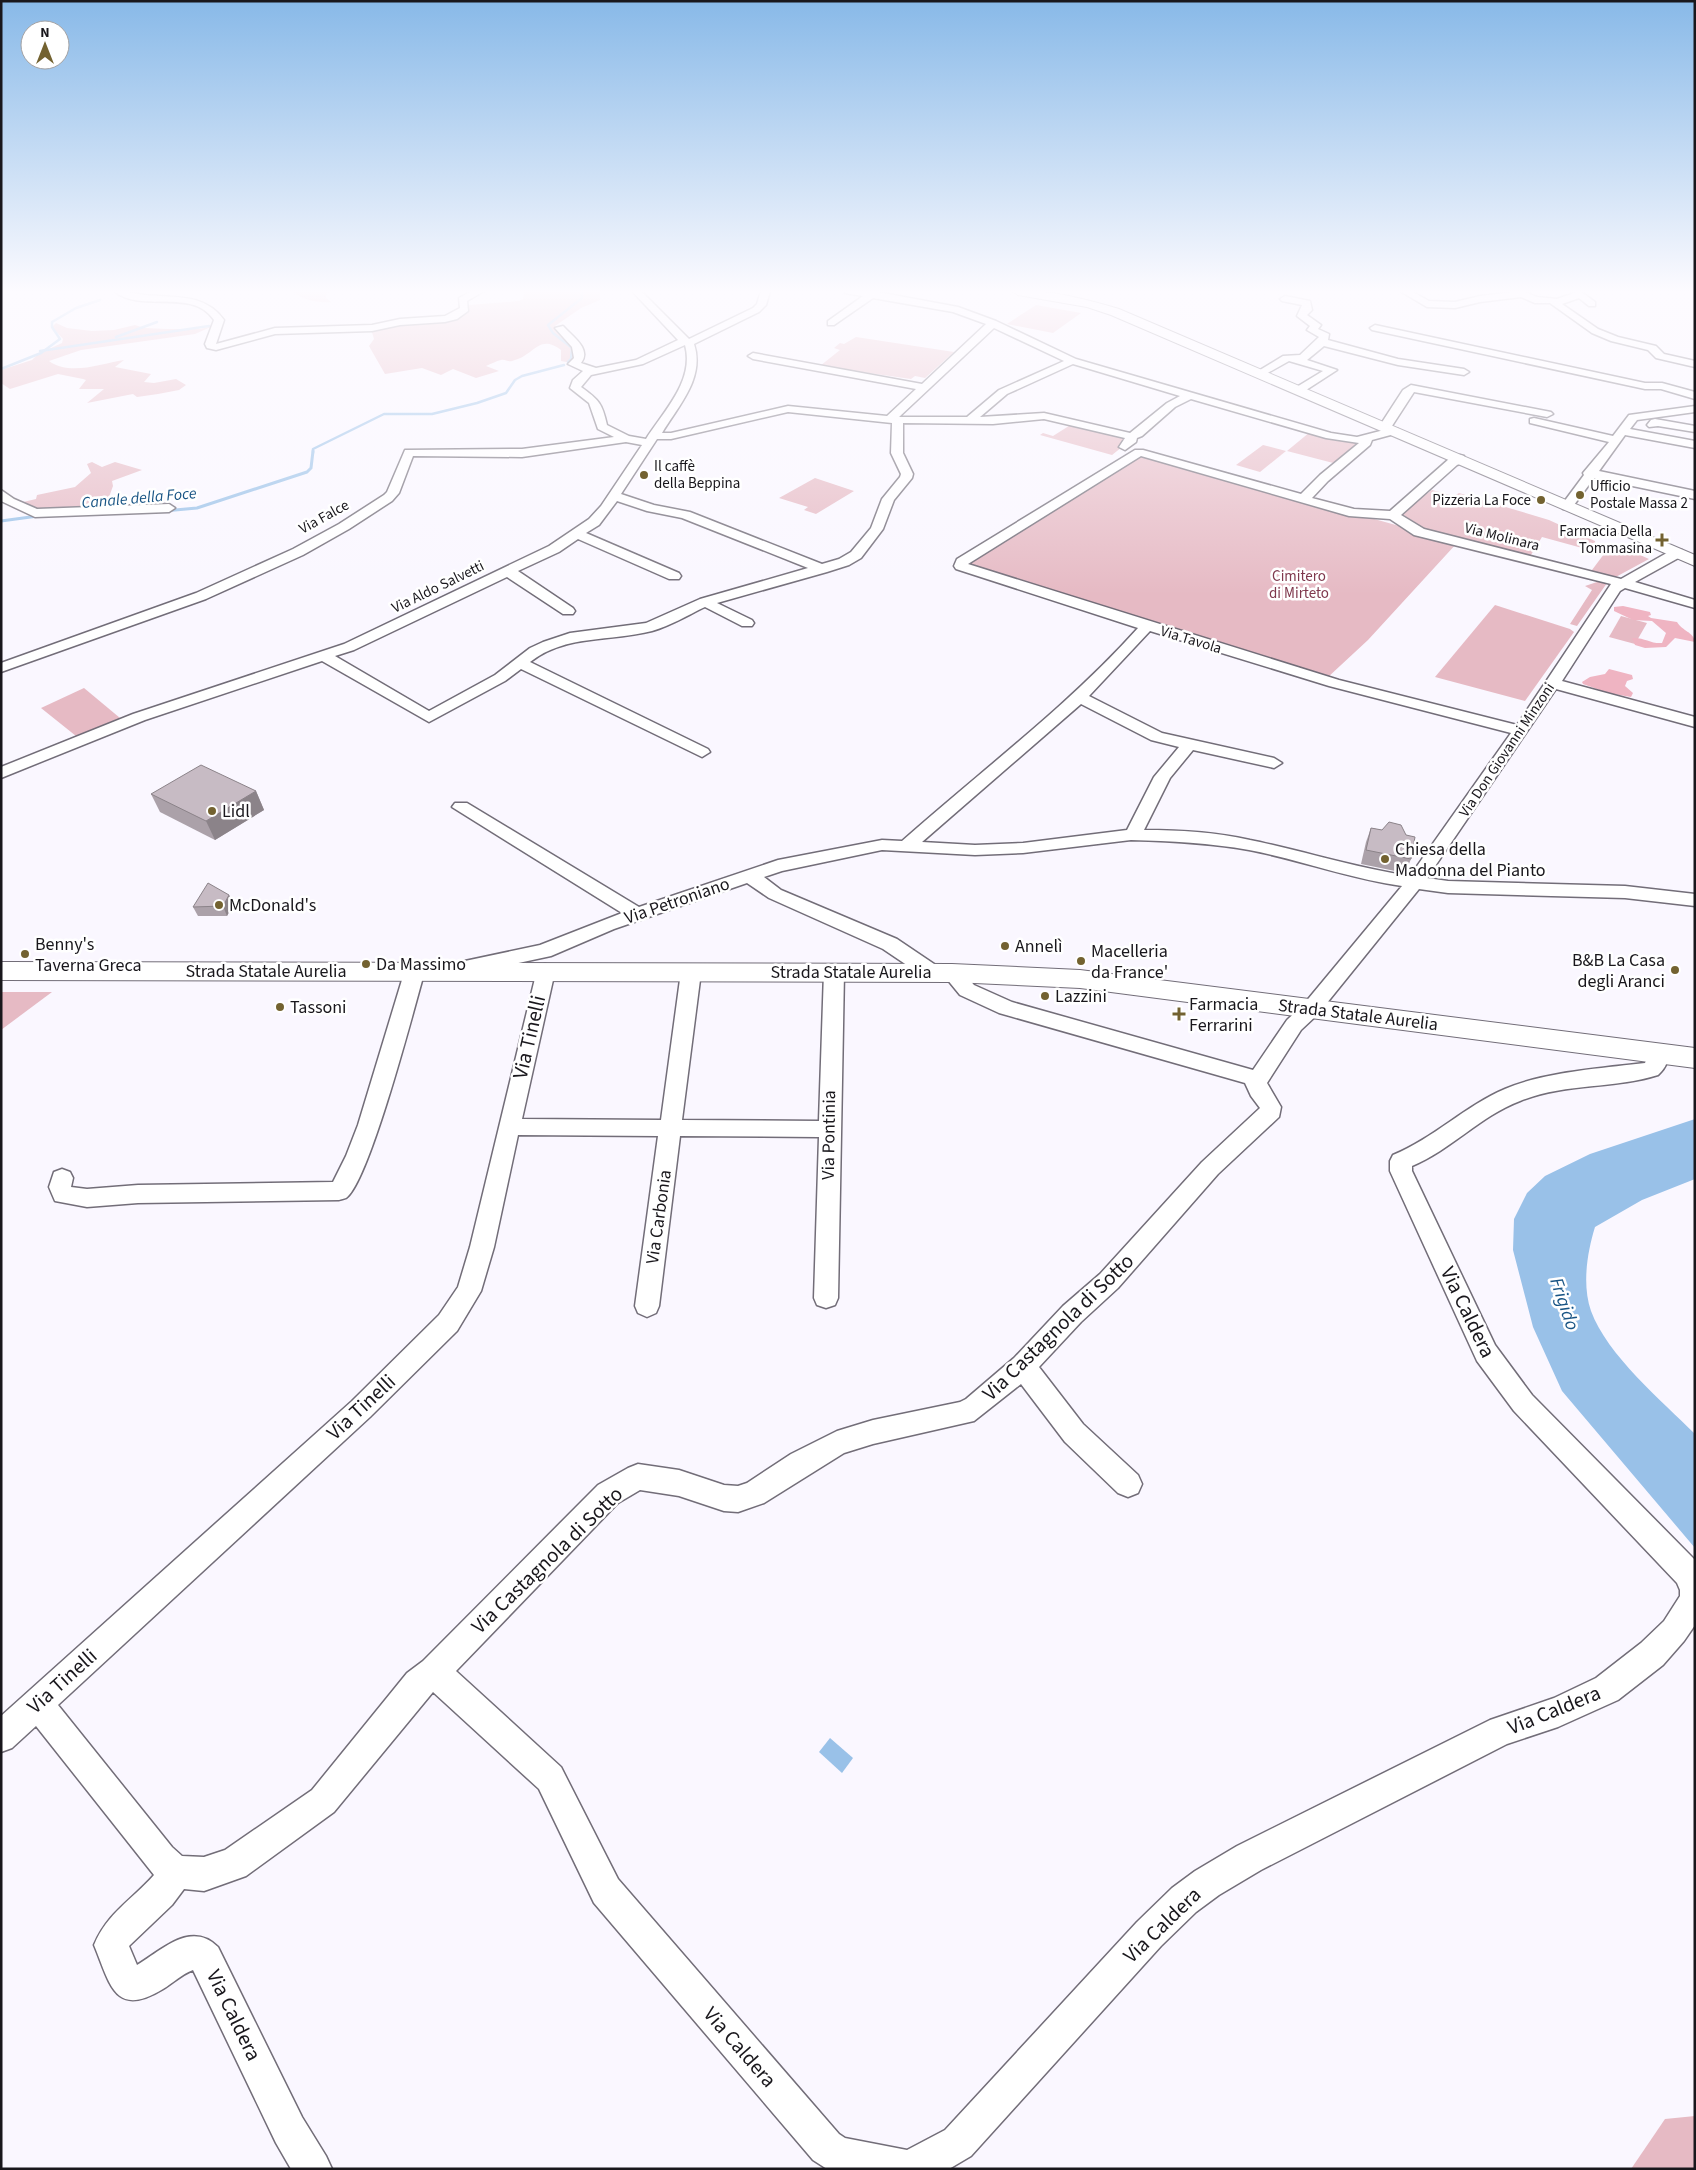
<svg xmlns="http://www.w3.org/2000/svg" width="1696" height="2170" font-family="'Source Sans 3',sans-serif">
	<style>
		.green { fill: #e6bac4 }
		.forest { fill: #efb4c2 }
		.water { fill: #99c1e8 }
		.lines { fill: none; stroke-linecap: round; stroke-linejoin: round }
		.stream-far1 { stroke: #99c1e8; stroke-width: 2.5 }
		.stream { stroke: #99c1e8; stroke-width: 3 }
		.minor-casing { stroke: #726d78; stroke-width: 3 }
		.major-casing { stroke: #726d78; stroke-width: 2 }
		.minor { fill: #fff; fill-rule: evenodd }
		.major { fill: #fff; fill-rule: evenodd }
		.wall { fill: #aba1a9 }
		.shaded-wall { fill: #8b8389 }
		.building { fill: #c7bbc4; stroke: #8b8389 }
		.poi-dot { fill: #736230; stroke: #fff; stroke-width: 2 }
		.labels { text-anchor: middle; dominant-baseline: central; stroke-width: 5; stroke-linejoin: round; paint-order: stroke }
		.far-poi-label { font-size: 15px; fill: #19171c; stroke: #fff; text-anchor: start }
		.far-street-label { font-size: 15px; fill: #19171c; stroke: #fff }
		.far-park-label { font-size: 15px; fill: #7f384d; stroke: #fff }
		.far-water-label { font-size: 16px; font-style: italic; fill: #185484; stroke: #fff }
		.poi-label { font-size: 18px; fill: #19171c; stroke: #fff; text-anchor: start }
		.street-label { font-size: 18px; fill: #19171c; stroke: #fff }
		.water-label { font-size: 19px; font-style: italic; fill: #185484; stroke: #fff }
		.near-street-label { font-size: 21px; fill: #19171c; stroke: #fff }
	</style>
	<rect width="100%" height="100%" fill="#faf7ff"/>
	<g class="green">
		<path d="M524,291H600V300L581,308L555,326L578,354L572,363L561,361V350C538,333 535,356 512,361C508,362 505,359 501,360C496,361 491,364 486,366L499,371L476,378L453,369L441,375L422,368L385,374L369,346L374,339L371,329L397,323L459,318L467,312L469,305L519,301L523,299Z"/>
		<path d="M1036,305L1081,313L1053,333L1007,324Z"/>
		<path d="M56,323L67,328L92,331L114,330L135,325L144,328L167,329H200L213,326L195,334L81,350L49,361C70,376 100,364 124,360L115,367L151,374L144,382L154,383L176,379L186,385L179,390L158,394L137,397L133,394L87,403L104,389H79L86,380L83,379L58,374L10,389L1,383V370L32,360L38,354L62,343L63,339L52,327Z"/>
		<path d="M856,337L954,352L925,378L915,376L911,379L820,366L840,350L834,348L840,343L844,344Z"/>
		<path d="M1072,424L1122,437L1126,439L1127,443L1112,455L1040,435L1043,433L1053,436Z"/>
		<path d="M1310,432L1341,441L1361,443L1337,464L1287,451Z"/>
		<path d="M1263,445L1286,451L1260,472L1236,465Z"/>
		<path d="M1141,455L1358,517H1367L1403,527L1405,530L1457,543L1368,640L1327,678L967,565Z"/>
		<path d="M92,462L102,467L115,462L142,470L112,481L113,486L109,497L117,503L118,508L37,511L19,503L36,499L37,495L75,487L91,473L87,464Z"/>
		<path d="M815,478L854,491L816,514L804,510L808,507L779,498Z"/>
		<path d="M1432,490L1454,496L1459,493L1549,520L1595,541L1596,548L1621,553L1629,550L1649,559L1612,579L1589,574L1604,554L1542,537L1529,558L1423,531L1413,521L1400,513Z"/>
		<path d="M1600,581L1607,583L1577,626L1570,624L1592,590L1585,586Z"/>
		<path d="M1495,605L1570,629L1574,632L1525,701L1435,677Z"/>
		<path d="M1621,616L1647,623L1635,644L1609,637Z"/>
		<path d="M84,688L120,718L76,736L41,708Z"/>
		<path d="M1,992H52L1,1030Z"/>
		<path d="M1695,2116V2169H1631L1665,2119Z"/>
	</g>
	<g class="forest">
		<path d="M292,291H344L326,293V298L331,302C318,303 302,300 292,291Z"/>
		<path d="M1623,606L1650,612L1651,615L1648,616L1651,618L1677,622C1682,631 1694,632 1695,642L1675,638L1666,647L1645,648L1635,645L1632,638C1644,637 1651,644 1662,643L1666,633L1652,621L1633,620L1614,611V607Z"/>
		<path d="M1609,669L1632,675L1633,679L1627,681L1625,686L1633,693L1631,697L1608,693L1583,684L1582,682L1590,677L1605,674Z"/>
	</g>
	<g class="water">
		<path d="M1695,1119V1179L1642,1200L1595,1227C1587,1253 1582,1285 1591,1311C1607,1355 1662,1401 1695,1434V1548L1562,1391L1533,1327L1513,1250L1514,1219L1527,1193L1545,1176L1590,1154Z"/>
		<path d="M830,1738L853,1758L842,1773L819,1752Z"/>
	</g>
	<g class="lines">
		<g class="stream-far1">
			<path d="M116,337L157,322"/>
			<path d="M40,351L209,326"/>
			<path d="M568,362L571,359L572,348L553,333L548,325L582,298V291"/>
			<path d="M1,369L41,353L60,339L52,327V322L76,308L100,300"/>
			<path d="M313,453V449L384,414H432L477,403L506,393L515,380L522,376L564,365"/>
		</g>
		<g class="stream">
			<path d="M164,511L197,508L307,472L311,468L313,451"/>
			<path d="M1,521L38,516"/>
		</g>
		<g class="minor-casing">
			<g id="minor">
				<path d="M114,291C125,290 134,294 145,295C174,298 205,293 224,320L216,344L275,328L372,325L400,319L445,316L460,308L459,298L472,291H484L467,301L468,311L457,319L445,322L400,325L372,331L275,334L216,350L207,348L205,344L214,320C192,287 142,314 114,291Z"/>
				<path d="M632,291H641L689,339L753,308L757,304L761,291H770L766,305L759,312L694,344C705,378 679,405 662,433H671L788,406L887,416L916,389L753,359L748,356L753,353L922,384L986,324L953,312L873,298L834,325H828V321L863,296L845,293L844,291H872L958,307L996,321L1076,359L1331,433L1357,437L1384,430L1379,427L1403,390L1411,385L1551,412L1553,414L1547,417L1414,392L1390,429H1398V433L1372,440L1370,445L1328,481L1312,498L1354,509L1390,511L1449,459L1460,455L1464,456V462L1457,465L1401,515L1424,529L1621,579L1672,550H1682L1684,553L1682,556L1635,582L1695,600V608L1625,588L1620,591L1562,681L1695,717V727L1556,689L1427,878L1448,881L1625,886L1695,894V906L1625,898L1448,893L1419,889L1318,1014L1301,1030L1267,1083L1281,1107L1279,1117L1218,1174L1118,1288L1081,1322L1039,1367L1083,1424L1138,1475L1142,1484L1138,1493L1128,1497L1118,1493L1065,1442L1021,1384L974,1421L873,1444L844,1453L764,1503L738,1512L724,1511L679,1496L640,1490L618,1503L456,1671L561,1767L618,1879L839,2134L845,2138L907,2150L945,2130L1137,1922L1172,1888L1195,1871L1237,1846L1490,1720L1554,1698L1596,1678L1641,1643L1664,1621L1680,1596V1590L1677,1583L1514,1411L1477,1361L1390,1171V1161L1393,1155C1434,1138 1465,1106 1505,1089C1543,1072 1604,1068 1645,1063L1651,1048L1658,1045L1665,1048C1671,1058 1666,1068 1658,1075C1614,1089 1564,1083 1520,1101C1480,1116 1451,1150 1412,1166V1171L1495,1345L1532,1395L1695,1560V1625L1684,1641L1663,1665L1618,1700L1558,1727L1507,1744L1261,1870L1219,1895L1196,1912L1161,1946L971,2156L949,2169H827L813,2160L594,1903L539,1789L433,1692L334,1812L246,1876L204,1891L184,1889L172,1905L129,1946L137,1965C162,1950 191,1920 218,1947L302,2117L326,2156L332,2169H291L276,2143L193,1970C182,1974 173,1983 163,1989C114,2019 110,1983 94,1945C108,1912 131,1901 154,1875L36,1726L12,1748L1,1752V1716L352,1401L439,1315L458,1287L470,1247L538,966L545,964L552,966L555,971L522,1119L661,1120L681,972L684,967L691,965L698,967L701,972L682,1120L819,1121L824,972L827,967L834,965L841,967L844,972L838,1298L835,1305L826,1308L817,1305L814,1298L819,1137L680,1136L659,1306L656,1313L647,1317L638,1313L635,1306L658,1136L518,1135L494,1247L481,1291L457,1331L370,1417L58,1705L172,1847L182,1856L204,1857L225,1850L312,1790L407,1673L423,1661L598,1485L628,1468L638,1464L679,1470L724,1485L738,1486L747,1483L791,1454L837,1431L873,1420L960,1402L966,1399L1014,1358L1063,1306L1100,1274L1202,1162L1260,1108L1251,1096L1245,1083L999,1013L960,995L942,973L940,978L933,980L926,978L883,949L769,898L747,883L614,929L551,956L453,977L446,975L443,970L446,965L540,945L622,913L452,807L455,803H467L639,907L778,860L882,840L902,841C982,770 1067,707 1138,628L956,569L954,566L957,559L1135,450H1143L1301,494L1320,475L1359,443L1326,438L1191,399L1175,407L1142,436L1137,438L1136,442L1125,450L1119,447L1125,438L1044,419L993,424L903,423V453L913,474L912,478L894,500L883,529L861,558L849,565L827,572L717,603L752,620L754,623L752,626H742L705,607C688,615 670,626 652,631C610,642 566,634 530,662L708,749L710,752L702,757L521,669L505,681L429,722L322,661L145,720L1,778V767L133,714L344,644L549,546L589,519L601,506L642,445L626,442L522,457L413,456L399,493L392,501L349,529L303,555L206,599L1,672V663L196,593L293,549L339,524L384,495L387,492L405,450L522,449L614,437L598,429L589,403L570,388L573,380L583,371L568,364L574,358L572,347L555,328L563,326C572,336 592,349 581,363L596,368L636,360L678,340ZM994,328L1064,361L999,390L967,417H899ZM685,345C695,380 664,411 646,439L629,436L607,425C602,403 599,400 581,387L591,375L643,364ZM1073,364L1180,396L1167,403L1130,433L1044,413L980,417L1007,394ZM788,412L892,423L891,453L901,474L900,477L882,499L871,528L851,552L839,559L822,564L690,512L654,505L621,494L657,439H671ZM1141,456L1349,516L1390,519L1414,535L1611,584L1517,725L1339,680L968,564ZM617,501L647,511L682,518L808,568L700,599L646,623L570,633L543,642L530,648L495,675L429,711L335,656L354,650L507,577L563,614H573L575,611L573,608L518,571L559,552L578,539L669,579H679L681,576L679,573L586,533L599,525ZM1150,631L1329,686L1511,733L1410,876C1356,868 1304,851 1250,840C1215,832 1180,830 1144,830L1170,778L1193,750L1274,768L1282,763L1274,758L1162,733L1089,696ZM1081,704L1151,740L1179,747L1154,777L1127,830L1023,843L975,845L922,842ZM1131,840C1171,841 1210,843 1249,850C1301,860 1350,879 1402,886L1304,1004L1287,1020L1253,1070L1012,1002L974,985L959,968L952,966L945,968L942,973L940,968L897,939L781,890L764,877L782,871L882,850L975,855L1023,853Z"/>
				<path d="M1400,291H1411L1429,301L1455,302L1480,296L1522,291L1537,297L1557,299L1580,291L1595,302V306H1589L1579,298L1562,304L1598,329L1618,337L1656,346L1664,354L1695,361V367L1656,358L1648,350L1611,341L1592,333L1550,303H1535L1521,297L1480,302L1455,308L1427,307Z"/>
				<path d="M1285,296L1310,301L1312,310L1307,315L1321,325L1318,329L1329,334L1328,340L1398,359L1464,369L1469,372L1464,375L1398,365L1324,346L1307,360L1337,370L1303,392H1295V388L1323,371L1289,361L1264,375L1260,376L1255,373L1283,356L1300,355L1319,337L1307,330L1310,326L1297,316L1302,305L1282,301L1280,299Z"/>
				<path d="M1375,325L1645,383H1662L1695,392V399L1661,389H1645L1372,330L1370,328Z"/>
				<path d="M1695,406V412L1637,420L1630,429L1695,441V448L1625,435L1599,471L1695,491V499L1594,478L1571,509H1563L1561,506L1584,475L1583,473L1609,442L1530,423V419L1534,418L1613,436L1629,415Z"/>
				<path d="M1655,419L1695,426V432L1658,426L1649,427L1647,425L1651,420Z"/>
				<path d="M1,490L14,499L37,509L169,504L175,508L169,512L35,517L1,501Z"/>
				<path d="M415,963L422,965L425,970C415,1005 369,1183 346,1198C344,1199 341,1199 339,1200L138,1203L87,1207L55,1201L49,1187L54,1172L62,1169L70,1172L73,1178L71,1187L87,1189L138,1185L333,1182L346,1156L358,1125L405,970L408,965Z"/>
			</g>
		</g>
		<g class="major-casing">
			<g id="major">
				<path d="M1012,291C1048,289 1085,299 1119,309L1695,555V566L1111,315L1087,307L1018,295Z"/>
				<path d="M1,962L952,964L1080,970L1695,1048V1068L1080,988L952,982L1,980Z"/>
			</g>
		</g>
		<use href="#minor" class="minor"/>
		<use href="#major" class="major"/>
	</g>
	<g class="wall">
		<path d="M256,791L264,810L215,840L160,812L151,794Z"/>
		<path d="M1371,828L1382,830L1411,859L1405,873L1361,864L1366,842Z"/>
		<path d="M229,895L233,904L227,916H198L193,907Z"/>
	</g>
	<g class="shaded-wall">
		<path d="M256,791L264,810L215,840L206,821Z"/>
		<path d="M229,895L233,904L227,916L223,906Z"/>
	</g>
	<g class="building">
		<path d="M201,765L256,791L206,821L151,794Z"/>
		<path d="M1389,822L1401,825L1406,835L1415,837L1411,859L1366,850L1371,828L1382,830Z"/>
		<path d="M208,883L229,895L223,906L193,907Z"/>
	</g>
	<linearGradient id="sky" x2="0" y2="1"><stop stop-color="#88b9e8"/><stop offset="0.49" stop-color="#fdfbff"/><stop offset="1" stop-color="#fdfbff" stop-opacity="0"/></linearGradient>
	<rect width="1696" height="595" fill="url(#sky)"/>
	<g class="poi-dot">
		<circle cx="644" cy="475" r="5"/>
		<circle cx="1580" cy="495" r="5"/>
		<circle cx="1541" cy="500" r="5"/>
		<path d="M1659.5 532.5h5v5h5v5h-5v5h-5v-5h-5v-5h5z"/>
		<circle cx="212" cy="811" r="5"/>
		<circle cx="1385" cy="859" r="5"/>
		<circle cx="219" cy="905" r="5"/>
		<circle cx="1005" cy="946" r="5"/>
		<circle cx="25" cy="954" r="5"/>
		<circle cx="1081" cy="961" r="5"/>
		<circle cx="366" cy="964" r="5"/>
		<circle cx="1675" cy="970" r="5"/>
		<circle cx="1045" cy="996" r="5"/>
		<circle cx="280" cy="1007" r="5"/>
		<path d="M1176.5 1006.5h5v5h5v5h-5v5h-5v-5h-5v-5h5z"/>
	</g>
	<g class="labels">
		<g class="far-poi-label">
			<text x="654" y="466">Il caffè<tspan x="654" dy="17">della Beppina</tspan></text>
			<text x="1590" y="486">Ufficio<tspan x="1590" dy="17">Postale Massa 2</tspan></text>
			<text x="1531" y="500" text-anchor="end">Pizzeria La Foce</text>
			<text x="1652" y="531" text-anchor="end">Farmacia Della<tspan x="1652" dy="17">Tommasina</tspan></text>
		</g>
		<g class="far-street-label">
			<text transform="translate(324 517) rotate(-29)">Via Falce</text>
			<text transform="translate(1502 537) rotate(14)">Via Molinara</text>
			<text transform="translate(438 587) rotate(-26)">Via Aldo Salvetti</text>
			<text transform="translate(1191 640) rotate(17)">Via Tavola</text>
			<text transform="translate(1507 750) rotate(-56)">Via Don Giovanni Minzoni</text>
		</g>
		<g class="far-park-label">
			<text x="1299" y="576">Cimitero<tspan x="1299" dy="17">di Mirteto</tspan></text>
		</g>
		<g class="far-water-label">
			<text transform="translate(139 498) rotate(-5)">Canale della Foce</text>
		</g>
		<g class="poi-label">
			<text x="222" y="811">Lidl</text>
			<text x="1395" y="849">Chiesa della<tspan x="1395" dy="21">Madonna del Pianto</tspan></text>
			<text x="229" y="905">McDonald's</text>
			<text x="35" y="944">Benny's<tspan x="35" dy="21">Taverna Greca</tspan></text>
			<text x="1015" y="946">Annelì</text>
			<text x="1091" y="951">Macelleria<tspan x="1091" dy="21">da France'</tspan></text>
			<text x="1665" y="960" text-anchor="end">B&amp;B La Casa<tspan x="1665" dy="21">degli Aranci</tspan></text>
			<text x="376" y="964">Da Massimo</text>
			<text x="1055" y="996">Lazzini</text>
			<text x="1189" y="1004">Farmacia<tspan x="1189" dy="21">Ferrarini</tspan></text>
			<text x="290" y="1007">Tassoni</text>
		</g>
		<g class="street-label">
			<text transform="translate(677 901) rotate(-19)">Via Petroniano</text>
			<text x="266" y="971">Strada Statale Aurelia</text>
			<text x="851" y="972">Strada Statale Aurelia</text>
			<text transform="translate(1358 1015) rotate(7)">Strada Statale Aurelia</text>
			<text transform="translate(829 1135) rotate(-89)">Via Pontinia</text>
			<text transform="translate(659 1217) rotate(-82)">Via Carbonia</text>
		</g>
		<g class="water-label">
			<text transform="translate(1564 1304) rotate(71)">Frigido</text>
		</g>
		<g class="near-street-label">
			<text transform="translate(529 1037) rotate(-77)">Via Tinelli</text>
			<text transform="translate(1468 1312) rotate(64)">Via Caldera</text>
			<text transform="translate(1058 1327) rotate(-44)">Via Castagnola di Sotto</text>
			<text transform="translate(361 1407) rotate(-43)">Via Tinelli</text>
			<text transform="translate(547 1560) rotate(-44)">Via Castagnola di Sotto</text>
			<text transform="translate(62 1681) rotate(-42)">Via Tinelli</text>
			<text transform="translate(1554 1710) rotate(-22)">Via Caldera</text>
			<text transform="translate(1162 1925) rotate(-44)">Via Caldera</text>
			<text transform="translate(234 2015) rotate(64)">Via Caldera</text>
			<text transform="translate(740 2047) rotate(49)">Via Caldera</text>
		</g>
	</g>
	<rect width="1696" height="2170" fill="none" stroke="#19171c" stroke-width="5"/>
	<g transform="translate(45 45)"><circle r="24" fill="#ffffff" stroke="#a3a2a4"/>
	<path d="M0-4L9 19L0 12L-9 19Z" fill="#736230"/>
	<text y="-8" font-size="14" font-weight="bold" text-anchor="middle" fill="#19171c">N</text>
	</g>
</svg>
